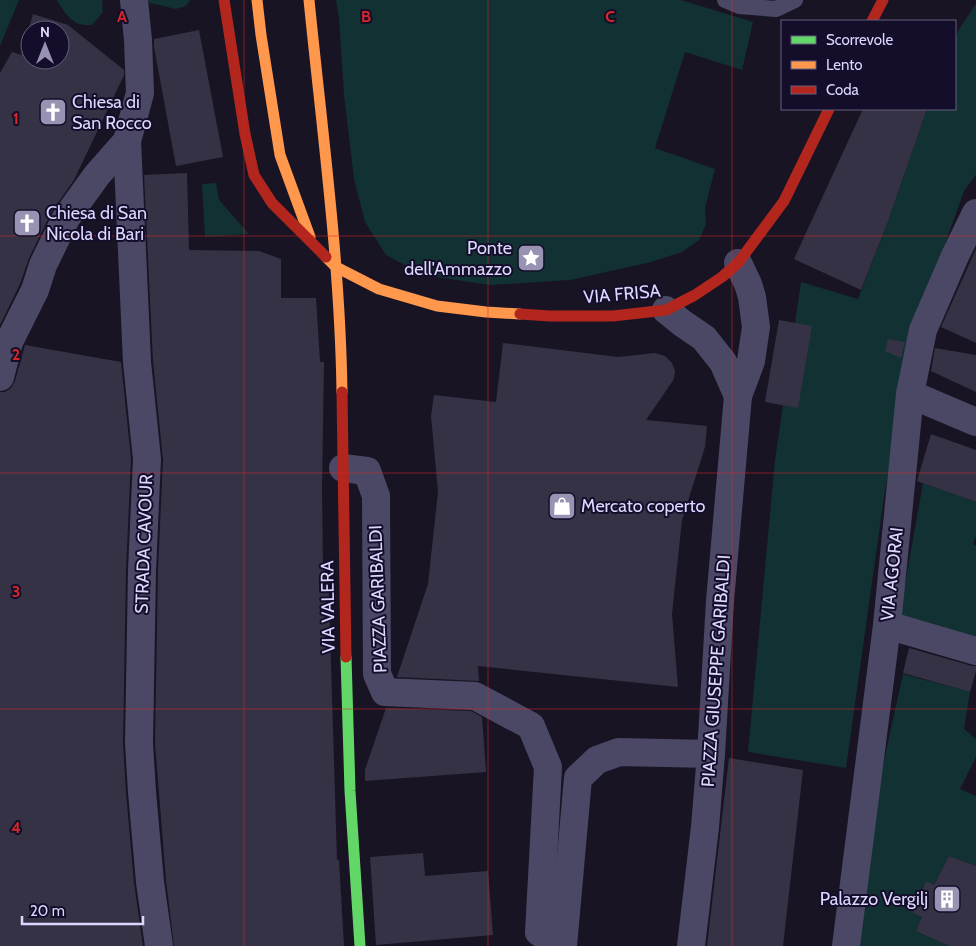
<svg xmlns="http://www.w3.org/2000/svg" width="976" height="946" font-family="Cabin,sans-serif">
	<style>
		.green { fill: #113133 }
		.building { fill: #363246; fill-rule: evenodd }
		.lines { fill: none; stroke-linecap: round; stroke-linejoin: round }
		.lane { stroke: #4a4865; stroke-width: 16 }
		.street { stroke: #4a4865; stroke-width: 28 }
		.fast { stroke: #63d668; stroke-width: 11 }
		.slow { stroke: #ff974d; stroke-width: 11 }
		.jam { stroke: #b3261e; stroke-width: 11 }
		.grid { fill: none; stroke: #d62828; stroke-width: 1; stroke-opacity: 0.55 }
		.labels { text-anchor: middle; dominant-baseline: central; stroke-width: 4; stroke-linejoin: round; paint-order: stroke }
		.poi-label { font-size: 18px; fill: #ddd7ff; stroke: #140e2a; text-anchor: start }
		.street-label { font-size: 18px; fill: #ddd7ff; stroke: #140e2a }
		.grid-label { font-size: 16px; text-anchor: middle; font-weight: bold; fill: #d62828; stroke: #140e2a; stroke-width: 4; stroke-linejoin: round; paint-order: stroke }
	</style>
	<rect width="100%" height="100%" fill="#181424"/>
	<g class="green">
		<path d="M0,0H19L0,46Z"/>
		<path d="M57,0H102L103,12L92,25C88,25 83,25 79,24C69,20 62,9 57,0Z"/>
		<path d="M147,0H190L186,6L176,9L150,3Z"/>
		<path d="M336,0H681L753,22L742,70L685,52L655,148L715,169L705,208L706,224L699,240L682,252L651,262L570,280L490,285L423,275L386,255L365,222L354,179L344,95L339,19Z"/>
		<path d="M976,4V175L964,191L918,320L884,497L846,768L748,752L775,460L801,282L858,299L888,221L927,109H955V39L959,29Z"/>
		<path d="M216,183L219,200L249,234L205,237L202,184Z"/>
		<path d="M923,483L976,502V536L973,544L976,546V640L899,618Z"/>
		<path d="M903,674L970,692L964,729L976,739V757L960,789L976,796V866L949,856L934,885L926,881L913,913L922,917L916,931L949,946H860L868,833Z"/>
	</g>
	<g class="building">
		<path d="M33,14L68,25L124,70V75L74,180L52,211L29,258L20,284L0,325V73L12,52L21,55ZM30,30H60V60H30Z"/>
		<path d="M199,30L223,157L176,166L154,47V39Z"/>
		<path d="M863,109H927L888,221L861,290L794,259Z"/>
		<path d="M187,173L189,250L259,251L281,259V298H316L320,362H324L322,488L323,567H328L337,860H339L344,946H174L166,880L155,743L158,570L163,460L153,361L144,175Z"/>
		<path d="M976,249V343L941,327Z"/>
		<path d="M779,320L812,326L798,408L765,402Z"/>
		<path d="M888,339L905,342L901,358L885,351Z"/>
		<path d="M503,343L618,357L655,353L665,356L672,363L675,371L674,379L646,420L707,426L705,447L682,520L672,614L678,687L478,666L479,681L397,677L428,584L438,492L431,416L434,395L496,402Z"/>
		<path d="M25,345L121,362L131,459L126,570L123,744L126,793L134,883L143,946H0V392H5L11,388L15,381Z"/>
		<path d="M935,348L976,355V392L931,371Z"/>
		<path d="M931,434L976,450V502L917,481Z"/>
		<path d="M909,648L972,666H976V671L970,692L903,673Z"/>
		<path d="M386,708L471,711L482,717L486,772L365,781V770Z"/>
		<path d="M729,758L803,770L783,946H707Z"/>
		<path d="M423,853L425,876L488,871L493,935L376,945L370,857Z"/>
		<path d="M949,856L976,866V946H949L916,931L922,917L913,913L926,881L934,885Z"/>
	</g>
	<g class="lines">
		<path class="lane" d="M725,0L739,6L776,9L795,0"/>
		<g class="street">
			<path d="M127,141L137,362L147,459L142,570L139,743L142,792L150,882L159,946"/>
			<path d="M666,310L682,323L704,338L723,362L738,396"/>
			<path d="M0,377L9,342L35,290L43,265L66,218L97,175L127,141L140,93L138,40L134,0"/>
			<path d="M910,394L976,422"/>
			<path d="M343,468L367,471L376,496L377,674L385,692L475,696L531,726L548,767L539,932L559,946"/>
			<path d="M887,625L976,651"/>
			<path d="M563,946L578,778L597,760L619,752L711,754"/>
			<path d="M691,946L705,827L711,754L720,601L738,396L751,361L756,327L752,297L748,284L738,263"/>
			<path d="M846,946L887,625L910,394L923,330L955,256L976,213"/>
		</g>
		<path class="fast" d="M346,657L350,791L360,946"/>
		<g class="slow">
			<path d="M257,0L261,35L280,155L310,237"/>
			<path d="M309,0C322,130 340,261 342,392"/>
			<path d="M326,257L336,267L379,289L437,306L486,312L520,314"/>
		</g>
		<g class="jam">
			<path d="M224,0L245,134L254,175L272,203L326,257"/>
			<path d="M872,21L883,0"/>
			<path d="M520,314L550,316H613L666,310L695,295L722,277L738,263L784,201L829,109"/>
			<path d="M342,392L346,657"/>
		</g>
	</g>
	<path class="grid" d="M244,0V946M488,0V946M732,0V946M0,236H976M0,473H976M0,709H976"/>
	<defs>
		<g id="church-square" transform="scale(1.4375)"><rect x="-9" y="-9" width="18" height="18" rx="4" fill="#9893b2" stroke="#140e2a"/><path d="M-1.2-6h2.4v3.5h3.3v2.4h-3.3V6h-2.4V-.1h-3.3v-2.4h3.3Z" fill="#fff"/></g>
		<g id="sight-square" transform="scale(1.4375)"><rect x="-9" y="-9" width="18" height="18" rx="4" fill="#9893b2" stroke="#140e2a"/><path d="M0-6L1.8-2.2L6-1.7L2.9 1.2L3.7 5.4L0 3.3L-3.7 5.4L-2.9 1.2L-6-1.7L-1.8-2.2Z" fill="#fff"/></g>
		<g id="shop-square" transform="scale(1.4375)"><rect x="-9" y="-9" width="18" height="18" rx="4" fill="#9893b2" stroke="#140e2a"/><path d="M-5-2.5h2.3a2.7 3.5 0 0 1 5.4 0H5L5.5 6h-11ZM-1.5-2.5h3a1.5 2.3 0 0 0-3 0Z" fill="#fff"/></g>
		<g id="building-square" transform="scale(1.4375)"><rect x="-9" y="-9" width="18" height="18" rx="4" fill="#9893b2" stroke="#140e2a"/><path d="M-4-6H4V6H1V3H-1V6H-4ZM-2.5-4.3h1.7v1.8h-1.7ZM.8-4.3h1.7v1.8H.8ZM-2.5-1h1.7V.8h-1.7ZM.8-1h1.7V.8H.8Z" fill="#fff"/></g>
	</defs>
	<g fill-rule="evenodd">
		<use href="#church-square" x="53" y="112"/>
		<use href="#church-square" x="27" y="223"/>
		<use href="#sight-square" x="531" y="258"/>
		<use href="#shop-square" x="562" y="506"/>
		<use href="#building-square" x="947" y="899"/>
	</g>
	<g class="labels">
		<g class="poi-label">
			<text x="72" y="102">Chiesa di<tspan x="72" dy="21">San Rocco</tspan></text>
			<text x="46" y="213">Chiesa di San<tspan x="46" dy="21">Nicola di Bari</tspan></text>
			<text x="512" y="248" text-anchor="end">Ponte<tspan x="512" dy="21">dell'Ammazzo</tspan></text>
			<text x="581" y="506">Mercato coperto</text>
			<text x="928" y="899" text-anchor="end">Palazzo Vergilj</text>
		</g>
		<g class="street-label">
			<text transform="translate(622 294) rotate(-5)">VIA FRISA</text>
			<text transform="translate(144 544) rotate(-88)">STRADA CAVOUR</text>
			<text transform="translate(892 574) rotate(-84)">VIA AGORAI</text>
			<text transform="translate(378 599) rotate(-92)">PIAZZA GARIBALDI</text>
			<text transform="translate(328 607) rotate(-91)">VIA VALERA</text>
			<text transform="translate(716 671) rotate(-86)">PIAZZA GIUSEPPE GARIBALDI</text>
		</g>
	</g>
	<g class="grid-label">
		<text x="122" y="22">A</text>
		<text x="366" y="22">B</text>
		<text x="610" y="22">C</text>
		<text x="16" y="124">1</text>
		<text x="16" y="360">2</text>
		<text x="16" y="597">3</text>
		<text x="16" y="833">4</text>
	</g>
	<rect x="781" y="20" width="175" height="90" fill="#140e2a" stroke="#645e7f"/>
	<rect x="791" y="36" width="25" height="8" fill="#63d668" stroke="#645e7f"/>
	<text x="826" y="45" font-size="15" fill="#ddd7ff">Scorrevole</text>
	<rect x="791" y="61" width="25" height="8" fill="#ff974d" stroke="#645e7f"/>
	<text x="826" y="70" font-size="15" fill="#ddd7ff">Lento</text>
	<rect x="791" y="86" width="25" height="8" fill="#b3261e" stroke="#645e7f"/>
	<text x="826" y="95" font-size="15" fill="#ddd7ff">Coda</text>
	<g transform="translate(45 45)"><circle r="24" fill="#140e2a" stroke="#645e7f"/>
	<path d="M0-4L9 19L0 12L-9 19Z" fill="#9893b2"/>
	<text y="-8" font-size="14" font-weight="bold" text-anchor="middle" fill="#ddd7ff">N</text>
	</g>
	<path d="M22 916v8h121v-8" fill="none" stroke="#ddd7ff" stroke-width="2.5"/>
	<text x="30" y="916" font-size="15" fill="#ddd7ff" stroke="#140e2a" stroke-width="4" paint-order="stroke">20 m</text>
</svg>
